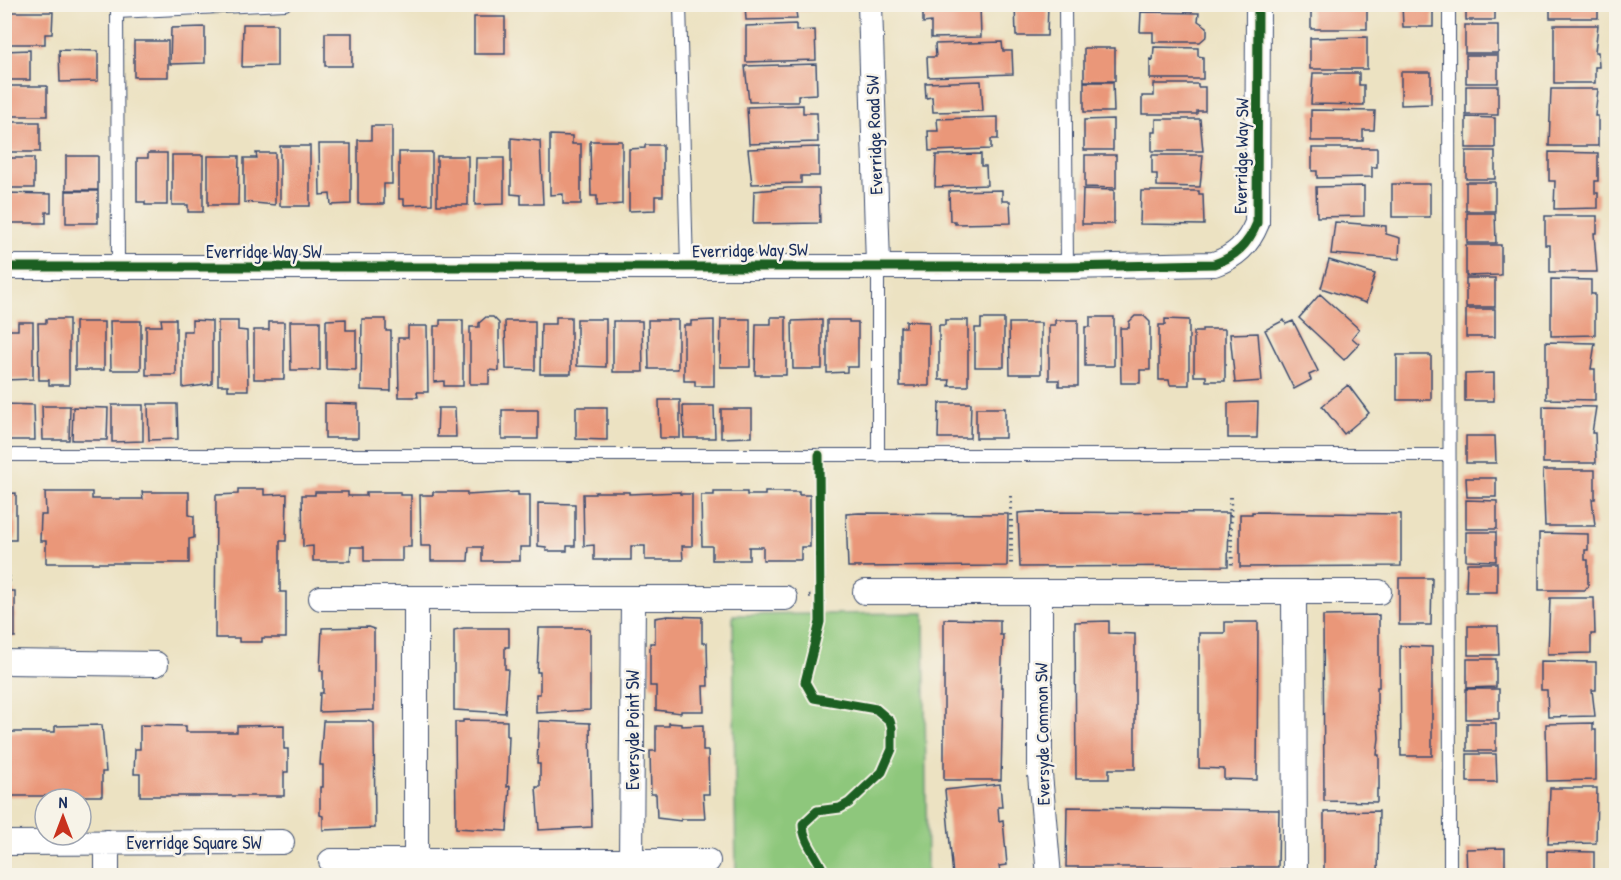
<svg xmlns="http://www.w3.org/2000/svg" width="1621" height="880" viewBox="0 0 1621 880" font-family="'Patrick Hand',sans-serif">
	<rect width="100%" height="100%" fill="#f7f3e8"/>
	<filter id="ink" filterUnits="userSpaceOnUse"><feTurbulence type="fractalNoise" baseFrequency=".0167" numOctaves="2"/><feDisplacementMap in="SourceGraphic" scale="12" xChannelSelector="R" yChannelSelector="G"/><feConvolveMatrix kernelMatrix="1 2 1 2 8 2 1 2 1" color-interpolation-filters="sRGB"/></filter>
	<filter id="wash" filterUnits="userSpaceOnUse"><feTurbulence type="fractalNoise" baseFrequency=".008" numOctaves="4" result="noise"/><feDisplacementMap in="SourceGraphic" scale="24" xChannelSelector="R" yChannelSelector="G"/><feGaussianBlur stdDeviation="1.35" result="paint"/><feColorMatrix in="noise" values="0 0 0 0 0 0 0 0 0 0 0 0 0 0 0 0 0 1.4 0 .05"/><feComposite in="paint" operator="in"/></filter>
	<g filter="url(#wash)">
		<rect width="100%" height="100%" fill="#ece2c2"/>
		<!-- green -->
		<path fill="#8ec77c" stroke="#547b6d" stroke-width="1.5" d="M924 613 927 875H736L733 615Z"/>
		<g id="blocks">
			<!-- building -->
			<path fill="#ea9779" d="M4 4H53V7H4Z
				M745 4H814V10L796 11 797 19 746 20Z
				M1015 4H1048L1047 36H1016Z
				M1083 4H1116V8H1083Z
				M1311 4H1367V29H1311Z
				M1402 4H1433V27H1403Z
				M1466 4H1495V20H1466Z
				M1550 4H1598V18H1550Z
				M980 6 981 37 931 38V22L923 23V7Z
				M4 12H53L52 34H45V44H4Z
				M1141 12 1199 13 1198 21 1207 27V36L1200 42H1153V32H1140Z
				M474 17H505V54H474Z
				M243 24H277V66L242 67Z
				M796 24V31L815 30 816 60 746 62V26Z
				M1465 25H1498V53H1465Z
				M1554 25H1598L1595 52H1598L1599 67H1595V83H1554Z
				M205 27V63L170 64 171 28Z
				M325 33H352V66H325Z
				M1367 37V69H1310V38Z
				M134 41H168V77H134Z
				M1002 42 1003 51H1012L1013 74 928 77 927 57H936L935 44Z
				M1154 47 1198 48V56L1203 57V79H1150V59L1153 60Z
				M1084 48H1115V81H1084Z
				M30 50V80H4V51Z
				M59 50 98 51V81L60 82Z
				M1466 55H1498V83H1466Z
				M816 64 817 94 798 95V102H749L745 66Z
				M1401 72H1431V104L1401 105Z
				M1313 73H1359V85H1364V105L1311 104Z
				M981 81 983 111 933 112 932 97 926 98 925 83Z
				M1084 82H1113L1114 112H1084Z
				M1154 84H1198V87H1205V111H1197V114H1142V96H1154Z
				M4 86H47V116H4Z
				M1466 86H1498V115H1466Z
				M1551 89H1598L1595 116H1598V146H1549Z
				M803 105V113H817L818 142 749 144 747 107Z
				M1311 110 1375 111 1374 130H1363V141H1311Z
				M998 117V139H991V149L929 151 928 131H938L937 119Z
				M1466 117 1495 118V148H1466Z
				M1113 119V150H1084V120Z
				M1156 119H1200L1203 151H1152V132H1156Z
				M4 122H40V152H4Z
				M371 126H392V184H384V204H358V140H371Z
				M550 135 572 136V144H581V204H563V194L550 195Z
				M511 138 540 141 543 204H521V195L511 194Z
				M590 141H622V204L597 206V196H591Z
				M319 144H351V204L331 205 330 194 320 195Z
				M645 145H663V196H655V210L629 211V149L645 148Z
				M280 146H310V206H280Z
				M819 147V176H801V183L752 184 748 149Z
				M1312 148H1377V167H1372V177L1317 178V171H1312Z
				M1466 151H1495V179H1466Z
				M399 152H432V204L404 205V199H399Z
				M1549 152 1598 153V181H1595V193H1598V208L1554 209 1555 181H1549Z
				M148 153H167V205H145V202H137V158H148Z
				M256 153H275V205L244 202V158H257Z
				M981 154V166H986L987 185 935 187 936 155Z
				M172 155H203V212H188V205H172Z
				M1085 155H1116V188L1085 187Z
				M1152 155H1203L1200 187 1157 186V174H1152Z
				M66 156H98V190H66Z
				M208 156H239L238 205H208Z
				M437 156H468V205H437Z
				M4 158H34V188H4Z
				M476 158H504V204L475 205Z
				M1466 182H1495V211H1466Z
				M1392 184H1430V217H1392Z
				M1364 186V216L1317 217 1316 187Z
				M788 188H819L820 223 753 224 754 191Z
				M1083 189 1114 190V224H1082Z
				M1002 190V201H1010L1011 223 955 224V221H950L949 191Z
				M66 191H98V223H66Z
				M1141 191H1199V194H1203L1204 225 1140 224Z
				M4 193 51 194V212H46V223H4Z
				M1467 213H1495L1496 243H1467Z
				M1545 216H1597V233H1594L1597 272H1550V245H1545Z
				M1335 222 1386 226V234L1400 238 1399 259 1331 254Z
				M1466 245H1501V275L1466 276Z
				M1329 260 1375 274 1366 303 1321 288Z
				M1466 278H1495V307H1466Z
				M1551 279 1591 280V294H1595V335L1551 336Z
				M1320 294 1359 329 1352 338 1359 344 1344 360 1299 318Z
				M1466 309H1495V337H1466Z
				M1135 316H1144L1150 322V370H1140V383H1121L1120 328H1129V322Z
				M486 317H493L499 323V371L489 370V384H470V327H479V323Z
				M556 317H571V374H540L541 324H556Z
				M771 317H786V375H755L756 324H771Z
				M1090 317H1114V366H1085V327H1090Z
				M46 319H69V385H49V380H39L38 323H46Z
				M161 319H176V375H146V326H162Z
				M346 319V330H356V370L326 369V320Z
				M362 319H386V331H391V391L361 390Z
				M577 319H606V367L577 366Z
				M721 319H750V367H720Z
				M981 319H1004V367H975V328H981Z
				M1165 319 1189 320V385H1170L1169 380H1159V325H1165Z
				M192 320 212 321V384L183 388V331H192Z
				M440 320H463V386H444V381L434 382V326H440Z
				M648 320H678V369H649Z
				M714 320V386H695V381H684V325H691V321Z
				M822 320V369H793L792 321Z
				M827 320H849V322H858V367H847V372L827 373Z
				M945 320H968V386H949L950 380H939V325H945Z
				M1055 320H1078V386H1059V380H1049V325H1055Z
				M1284 320 1286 324 1293 321 1318 371 1309 375 1311 380 1294 389 1265 330Z
				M110 321H141V370H111Z
				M218 321H238V330L247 331 248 390H228V385H218Z
				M290 321H320V370H291Z
				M505 321H535V370L506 369Z
				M613 321H642L643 372H613Z
				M906 321 929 322V386H900V327H906Z
				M18 322H33V379L4 380V330H18Z
				M75 322H104V370H75Z
				M269 322H284V379H254V330H269Z
				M1009 323H1041V374H1010Z
				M408 326H427L428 392H417L418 397H399L398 338H408Z
				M1202 329H1225V381H1206V376H1194V332H1202Z
				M1258 333 1262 381 1235 383 1230 334Z
				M1546 342 1595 343 1591 369H1595V400L1546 399Z
				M1397 355H1431V400H1397Z
				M1494 373V401H1465V374Z
				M1348 385 1369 413 1344 434 1322 406Z
				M659 400H680V438H660Z
				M1258 402 1257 438H1228V403Z
				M325 403 358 404V438H325Z
				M939 403H971L970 438H938Z
				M4 404 34 405 35 440H4Z
				M148 404H177L178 439 149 440Z
				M112 405H143V441L112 442Z
				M42 406H70L69 440H43Z
				M683 406H714L715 438H684Z
				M1543 406 1596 407 1592 433H1595L1596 463H1543Z
				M73 407 108 408 107 440H72Z
				M576 407H607V440L576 439Z
				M438 408H455L456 437H437Z
				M976 408H1005V438H976Z
				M721 409H752V437L721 438Z
				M502 410H538V439H502Z
				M1466 436H1495L1496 463H1466Z
				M1543 470H1595V499H1592L1595 526H1545Z
				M1466 478H1496V497H1467Z
				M238 489H264V495L287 494 286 541H280V592H286V638H262V642H239V638H215L216 495 238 494Z
				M45 492H92V499H143L142 492H189V515L194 516V538L189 539V563H46V541H40L41 515H46Z
				M315 492H348V496H366V492H400V495H411V547H402V561H364V547H351L350 561H313V546L303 547 302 495H315Z
				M433 492H467V495L518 492V495H530V547H520V561H482V547H469L468 561H431V546H421L420 495H433Z
				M595 492H629V494L680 492V494H692V546H682L683 560H645V546H631V560H594V545L584 546 583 494H595Z
				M714 492H747V495H765V492H799V495H810V547H801V560H763V547H749V560H712V546H702L701 495H714Z
				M16 493V540H9V591H15V637H4V494Z
				M1466 500 1497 501V529H1466Z
				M538 503 575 504V546H567V551H546V547L538 546Z
				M1031 512 1229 513 1228 566 1020 567 1018 513Z
				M1252 512 1401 514V566L1240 567V514H1252Z
				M859 513 1008 514 1007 566 848 567 846 514Z
				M1466 532H1496V561L1466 560Z
				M1539 533 1588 534V550H1585V560H1588V586L1585 590H1539Z
				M1467 563H1497V592H1466Z
				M1399 578H1432L1431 625H1399Z
				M1550 598H1594L1595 634H1591V653L1548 654Z
				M1379 615V687H1377V705L1379 738 1377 755H1379V789H1377V802L1324 801 1323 616Z
				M668 616 702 617V643H707L708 686H703L704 711H681V713L656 710V686H650V643H655V618Z
				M944 619 1000 620V635H1003L1001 687H1003L1001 780H944Z
				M1109 621V633L1135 634V769H1109V779H1076L1075 622Z
				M1225 622H1258L1257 780 1224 779V769L1199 768V633H1225Z
				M1468 626H1498L1499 655H1468Z
				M368 627 374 629V710L319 712 320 693H323V671H320L322 628Z
				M464 628H509V647H505V669H508L505 713 454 710V630Z
				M539 628H584L590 630V710L536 713V694H540V672H537Z
				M1400 646 1432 647V756H1401Z
				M1467 659H1496V687L1467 688Z
				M1541 661 1596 662V690H1592L1595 716 1548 717 1547 690H1541Z
				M1466 689H1499V719H1466Z
				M463 720 507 721V736H509L507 787 510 786 507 831 456 828 455 722H463Z
				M323 721H368L374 723 375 828 323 830V816L320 815V787H323V765H320Z
				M539 721 590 723 592 827 539 830 536 787H540V764H537Z
				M669 723 681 724V726L703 725V751H708L709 794H703L705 819H681V821L657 818 656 794H651L650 751H656V726H669Z
				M1467 723H1496V751H1467Z
				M1593 723V730H1596V780L1547 781 1546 724Z
				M102 725 106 772H102V796H4V732H55V726Z
				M140 725 186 726V732H237V726L284 725V749H288V772H284V796H140V774H134L135 749H140Z
				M1467 754H1496L1497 782H1467Z
				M1000 784 1002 807H998L999 821 1003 820 1007 865 999 866 1000 872H1008L1009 876H953L945 790Z
				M1550 788H1597L1596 843 1548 844Z
				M1067 807 1279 810 1278 867H1066Z
				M1379 811 1378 876H1324V812Z
				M1505 848V876H1467L1466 849Z
				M1547 851 1594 852V876H1547Z"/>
		</g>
	</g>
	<g filter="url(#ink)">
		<use href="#blocks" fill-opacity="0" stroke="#3a4a6d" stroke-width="1.5"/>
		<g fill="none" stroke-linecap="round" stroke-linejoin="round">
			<defs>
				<path id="lane" d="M117 4 118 268
					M680 4 687 267
					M1065 4 1067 267
					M1449 4 1450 876
					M117 12 285 4
					M878 265V456
					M4 455H1449"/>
				<path id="street" d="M870 4 878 265
					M4 267H1067L1214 264C1235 257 1248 245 1257 223L1258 4
					M865 592H1379
					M1040 592V774L1049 876
					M1294 592 1295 876
					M321 598H785
					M416 598V861
					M4 662 156 664
					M107 842V876
					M4 843 282 842
					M331 861H708
					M631 861 633 598"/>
			</defs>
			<!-- lane casing -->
			<use href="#lane" stroke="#3a4a6d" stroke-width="14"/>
			<!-- street casing -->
			<use href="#street" stroke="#3a4a6d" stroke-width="26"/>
			<!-- path -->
			<path stroke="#3a4a6d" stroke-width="4" stroke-dasharray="1.5 4.5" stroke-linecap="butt" d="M1011 496V567
				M1230 497 1232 568
				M809 596 820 594"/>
			<!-- lane -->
			<use href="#lane" stroke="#fff" stroke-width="12"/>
			<!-- street -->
			<use href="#street" stroke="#fff" stroke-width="24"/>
			<defs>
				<path id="cycleway" d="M4 267H1067L1214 264C1235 257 1248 245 1257 223L1258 4
					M819 455 820 622 805 682 814 698 876 709 890 721 892 728V749L882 772 849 803 840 808 817 811 803 824C803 844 820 858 825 876"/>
			</defs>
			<!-- cycleway casing -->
			<use href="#cycleway" stroke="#f7f3e8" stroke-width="13"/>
			<!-- cycleway -->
			<use href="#cycleway" stroke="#1b5e20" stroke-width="9"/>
		</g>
	</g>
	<g text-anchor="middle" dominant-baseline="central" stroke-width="5" stroke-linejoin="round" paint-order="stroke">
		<!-- street labels -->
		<g font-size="18" fill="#1b2f5e" stroke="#f7f3e8">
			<text transform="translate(874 135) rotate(-92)">Everridge Road SW</text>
			<text transform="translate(1241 156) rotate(-89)">Everridge Way SW</text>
			<text transform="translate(750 250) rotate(-1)">Everridge Way SW</text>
			<text x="264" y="251">Everridge Way SW</text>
			<text transform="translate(632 730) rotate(-90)">Eversyde Point SW</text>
			<text transform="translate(1042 734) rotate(-91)">Eversyde Common SW</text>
			<text x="194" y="842">Everridge Square SW</text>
		</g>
	</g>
	<!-- margin -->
	<rect width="1621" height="880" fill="none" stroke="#f7f3e8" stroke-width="24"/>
	<!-- north arrow -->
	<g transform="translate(63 817)"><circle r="28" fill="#f7f3e8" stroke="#9fa5b1" stroke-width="1.5"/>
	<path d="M0-4.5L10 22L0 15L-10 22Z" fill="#c8321e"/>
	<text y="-9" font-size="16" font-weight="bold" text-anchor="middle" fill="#1b2f5e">N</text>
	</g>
</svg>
